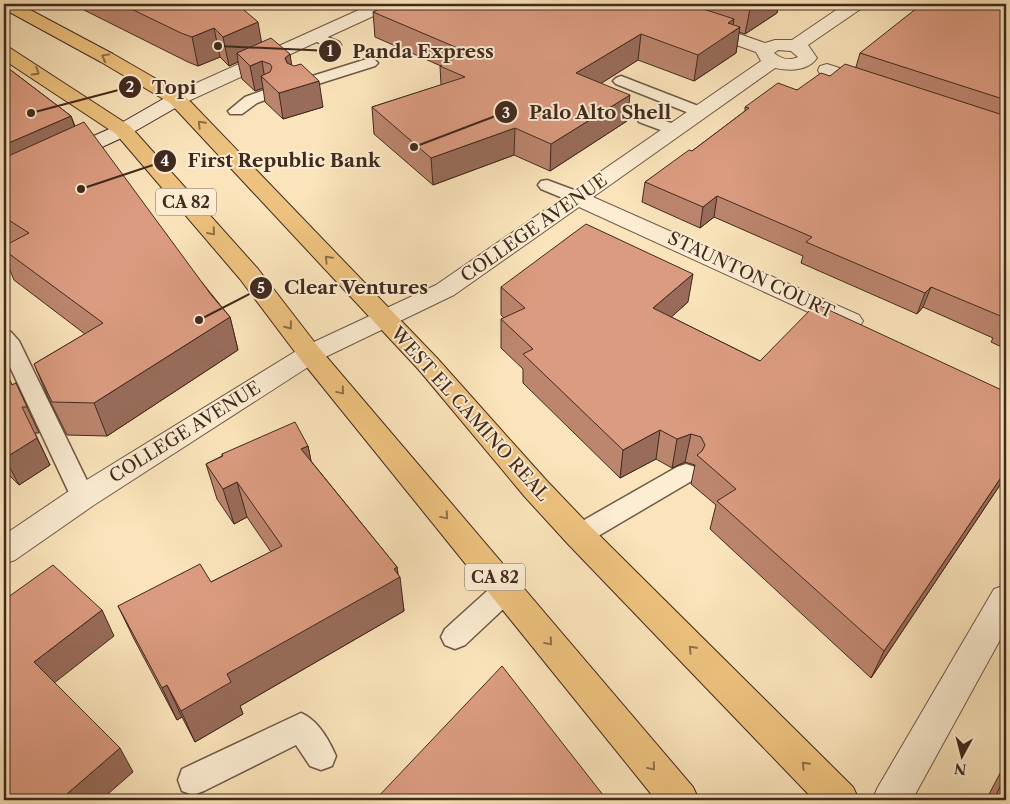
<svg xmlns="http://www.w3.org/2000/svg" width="1010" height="804" viewBox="0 0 1010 804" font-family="'Libre Caslon Text',serif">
	<rect width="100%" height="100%" fill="#fbe4bb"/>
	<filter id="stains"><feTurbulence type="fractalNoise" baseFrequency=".004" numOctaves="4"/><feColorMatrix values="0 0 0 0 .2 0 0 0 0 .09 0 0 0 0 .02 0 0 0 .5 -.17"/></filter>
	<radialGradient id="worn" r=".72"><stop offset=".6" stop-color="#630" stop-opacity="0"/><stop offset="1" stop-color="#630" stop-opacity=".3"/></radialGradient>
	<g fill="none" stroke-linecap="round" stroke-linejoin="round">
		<defs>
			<path id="lane" d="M316 32 339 42 341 45 339 48H329L311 39 309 36 311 33Z
				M370 58 375 60 378 63 375 66 299 90 293 88 291 85 293 82Z
				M621 76 706 109 708 112 706 115H694L616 84 613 81 616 78Z
				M267 89 273 91 275 94 273 97 257 103 242 114H230L228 111 245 97Z
				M645 114 680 126 682 130 680 134 674 135 639 122 637 119 639 116Z
				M547 180 582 193 585 197 582 201 576 202 570 201 541 189 538 185 541 181Z
				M4 330 11 332 19 341 95 497 92 504 83 506 74 504 71 497 4 354Z
				M686 464 695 467 698 473 695 479 588 542 579 545 570 542 566 535 570 528 677 467Z
				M506 579 515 582 519 590 515 598 465 645 455 649 445 645 441 637 445 629 497 582Z
				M301 713C318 720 329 740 336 756L332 766 321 770 310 766 296 745 204 791 193 795 182 791 178 780 182 769Z"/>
			<path id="street" d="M372 4H393L391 8 184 103 177 105 170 103 167 99 170 95Z
				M630 4H654L765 43 775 40H792L845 4H864L862 8 808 45 817 58C808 71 790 71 775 68L593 197 859 315 863 321 859 327 850 329 841 327 579 207 454 295 319 360 94 505 15 560 4 564V535L72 489 301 348 436 285 761 61 756 52 632 8ZM778 50 791 51 798 57C790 61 781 59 774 53Z
				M827 64 877 80 880 84 877 88 870 90 820 74 818 70 820 66Z
				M1006 585V629L912 800H872L878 787 994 589Z"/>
			<path id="secondary" d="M177 93 184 95 187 99 184 103 130 134 12 189 4 190V176L116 126 170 95Z"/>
			<path id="primary" d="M4 4H19L113 54 184 95 437 358 547 481 590 526 853 787 859 800H814L568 544 525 497 419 370 170 103 101 62 4 9Z
				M4 47 10 48 130 126 258 269 319 348 693 787 699 800H656L301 360 240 279 116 134 4 60Z"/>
		</defs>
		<!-- lane casing -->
		<use href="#lane" stroke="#705845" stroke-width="3"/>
		<!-- street casing -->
		<use href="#street" stroke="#705845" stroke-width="2"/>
		<!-- secondary casing -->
		<use href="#secondary" stroke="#41291e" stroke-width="2"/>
		<!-- primary casing -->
		<use href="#primary" stroke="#41291e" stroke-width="2"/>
		<!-- lane -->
		<use href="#lane" fill="#fcedd3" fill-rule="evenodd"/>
		<!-- street -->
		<use href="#street" fill="#fcedd3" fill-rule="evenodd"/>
		<!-- secondary -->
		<use href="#secondary" fill="#fcedd3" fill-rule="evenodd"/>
		<!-- primary -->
		<use href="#primary" fill="#eec27e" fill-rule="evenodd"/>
	</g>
	<!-- wall -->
	<path fill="#bc856e" stroke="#41291e" d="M72 4H237L261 42 290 54 291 65 323 107 283 119 265 102 263 88 255 91 242 79 238 62 229 66 220 57 198 66 188 62Z
		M391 4H784L778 7 777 13 745 34 739 32 736 53 694 81 638 60 601 83 627 121 550 171 514 155 433 185 374 134 372 107 441 85 440 66H441L375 37 373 12Z
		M1006 4V349L991 342 993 338 923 307 917 314 801 263 803 256 714 217 700 228 642 202 645 182 692 151 745 111V107L797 90 830 76 856 67 860 53Z
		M4 65 71 116 75 126 230 317 238 350 107 436 67 435 48 397 34 364 85 334 14 280 4 256V246L9 243 4 240Z
		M501 287 688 302 671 317 760 361 1006 476 871 678 710 529 716 505 691 484 695 465 685 462 672 468 656 459 620 478 523 383V369L501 348V319L504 318 501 315Z
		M4 368 12 385 16 383 39 433H35L50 465 19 485 4 470Z
		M308 446 311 461 397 567 404 611 240 706 243 714 195 742 182 717 177 720 134 639 118 606 211 582 271 552 247 517 234 524 217 499 206 464 222 456V454Z
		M1006 762V800H986Z"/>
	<!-- shaded-wall -->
	<path fill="#996c5a" stroke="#41291e" d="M758 4H784L778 7 777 13 745 34 750 9Z
		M734 19 732 33 740 27 736 53 694 81 698 55 728 23Z
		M258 22 263 51 237 53 238 62 229 66 223 37Z
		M214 28 220 57 198 66 192 37Z
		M641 34 638 60 575 100 576 73Z
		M290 54 294 80 285 58Z
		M262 61 265 80 261 76 263 88 255 91 250 66Z
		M319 81 323 107 283 119 279 93Z
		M630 95 627 121 550 171 551 144Z
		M71 116 79 140 4 172V145Z
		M515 128 514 155 433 185 431 158Z
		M717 196 714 217 700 228 703 207Z
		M693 274 688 302 649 337 653 308Z
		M931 287 923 307 917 314 925 293Z
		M230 317 238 350 107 436 94 403Z
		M660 430 656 459 620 478 623 450Z
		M691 434 685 462 672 468 677 439Z
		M37 438 50 465 19 485 5 458Z
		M308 446 315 481 301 449Z
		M1006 470V476L871 678 884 651Z
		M237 482 247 517 234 524 223 489Z
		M397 567 398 578 400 577 404 611 240 706 243 714 195 742 181 711 227 674Z
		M102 610 114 636 49 687 34 662Z
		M167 685 182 717 177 720 162 688Z
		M120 748 133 772 101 800H60Z"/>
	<!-- building -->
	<path fill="#db9b80" stroke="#41291e" d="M121 4H237L258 22 223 37 214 28 192 37 181 33Z
		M391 4H688L734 19 728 23 740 27 698 55 641 34 576 73 630 95 551 144 515 128 431 158 372 107 465 77 440 66 467 52 373 12Z
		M734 4H758L750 9Z
		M922 4H1006V100L860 53Z
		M271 38 290 54 285 58 287 63 294 66 301 64 319 81 279 93 261 76 270 72 272 67 270 64 262 61 250 66 237 53Z
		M845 64 1006 116V324L1000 321 1003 317 931 287 925 293 806 242 812 237 717 196 703 207 645 182 689 150 692 151 749 108 745 107 778 83 797 90 821 73 830 76Z
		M4 65 71 116 4 145Z
		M84 122 212 296 230 317 94 403 52 402 34 364 103 323 4 250V246L29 233 4 217V158Z
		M586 224 693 274 653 308 760 361 816 304 1006 392V470L884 651 717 501 736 489 697 455 702 451 705 445 701 437 691 434 677 439 660 430 623 450 523 354 533 349 501 319 525 308 501 287Z
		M4 368 12 385 16 383 27 407H22L37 438 5 458 4 457Z
		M295 422 308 446 301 449 397 567 394 569 400 577 227 674 231 682 181 711 167 685 162 688 118 606 200 564 211 582 282 546 237 482 223 489 206 464 223 456 222 454Z
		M53 565 102 610 34 662 120 748 60 800H4V600Z
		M502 666 607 800H375Z
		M1006 774V800H1000L997 793Z"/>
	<!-- one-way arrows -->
	<defs><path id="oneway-chevron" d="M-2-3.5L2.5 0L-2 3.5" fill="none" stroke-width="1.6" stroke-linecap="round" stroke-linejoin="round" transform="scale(1.25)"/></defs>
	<g stroke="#8f6e49">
		<use href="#oneway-chevron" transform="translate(105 57) rotate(-151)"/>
		<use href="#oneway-chevron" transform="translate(36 72) rotate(32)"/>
		<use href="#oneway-chevron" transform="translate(201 124) rotate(-134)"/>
		<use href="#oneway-chevron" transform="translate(212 232) rotate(49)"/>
		<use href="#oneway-chevron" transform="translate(328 259) rotate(-134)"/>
		<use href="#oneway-chevron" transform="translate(289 326) rotate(52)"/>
		<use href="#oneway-chevron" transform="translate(341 391) rotate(50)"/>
		<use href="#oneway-chevron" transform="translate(445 516) rotate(50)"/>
		<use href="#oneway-chevron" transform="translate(549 642) rotate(50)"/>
		<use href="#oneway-chevron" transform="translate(692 649) rotate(-134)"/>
		<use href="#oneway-chevron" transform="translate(805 765) rotate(-134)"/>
		<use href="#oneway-chevron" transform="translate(652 767) rotate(50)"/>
	</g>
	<g text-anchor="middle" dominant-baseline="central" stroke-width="4" stroke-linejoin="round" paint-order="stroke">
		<!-- shield labels -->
		<g fill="#fcedd3" stroke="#796454" stroke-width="1">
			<rect x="156" y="188.5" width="60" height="27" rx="4"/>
			<rect x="465" y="563.5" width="60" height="27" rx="4"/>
		</g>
		<g font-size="16" font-weight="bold" fill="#41291e">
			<text x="186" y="202">CA 82</text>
			<text x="495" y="577">CA 82</text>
		</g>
		<!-- street labels -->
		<g font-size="18" fill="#41291e" stroke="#fcedd3">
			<text transform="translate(534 228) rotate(-35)">COLLEGE AVENUE</text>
			<text transform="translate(751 275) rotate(25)">STAUNTON COURT</text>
			<text transform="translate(470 414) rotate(48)">WEST EL CAMINO REAL</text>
			<text transform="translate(185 432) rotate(-32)">COLLEGE AVENUE</text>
		</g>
	</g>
	<!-- callouts -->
	<path fill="none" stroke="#41291e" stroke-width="2" d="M218 46L330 51M31 113L130 87M414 147L506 112M81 189L165 161M199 320L261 288"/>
	<g fill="#41291e" stroke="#fcedd3" stroke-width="2">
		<circle cx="218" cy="46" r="5"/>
		<circle cx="31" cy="113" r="5"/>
		<circle cx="414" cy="147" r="5"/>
		<circle cx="81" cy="189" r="5"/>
		<circle cx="199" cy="320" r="5"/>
		<circle cx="330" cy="51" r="12"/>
		<circle cx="130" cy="87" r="12"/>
		<circle cx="506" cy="112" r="12"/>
		<circle cx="165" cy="161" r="12"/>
		<circle cx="261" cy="288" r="12"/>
	</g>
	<g font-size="15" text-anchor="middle" font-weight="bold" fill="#fff">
		<text x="330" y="56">1</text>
		<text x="130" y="92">2</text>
		<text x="506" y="118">3</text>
		<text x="165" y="166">4</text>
		<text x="261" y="293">5</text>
	</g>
	<g font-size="19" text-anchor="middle" font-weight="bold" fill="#41291e" stroke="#fcedd3" stroke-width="4" stroke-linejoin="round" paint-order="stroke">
		<text x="423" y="58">Panda Express</text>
		<text x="174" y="94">Topi</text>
		<text x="600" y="119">Palo Alto Shell</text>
		<text x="284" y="167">First Republic Bank</text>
		<text x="356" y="294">Clear Ventures</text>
	</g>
	<!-- margin -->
	<rect width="1010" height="804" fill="none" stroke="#fbe4bb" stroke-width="20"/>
	<rect x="5" y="5" width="1000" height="794" fill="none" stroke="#41291e" stroke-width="2.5"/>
	<rect x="10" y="10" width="990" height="784" fill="none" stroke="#41291e"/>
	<!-- north arrow -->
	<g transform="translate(962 756) rotate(187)" stroke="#fcedd3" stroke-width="4" paint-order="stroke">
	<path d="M0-4L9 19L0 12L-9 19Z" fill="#41291e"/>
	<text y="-8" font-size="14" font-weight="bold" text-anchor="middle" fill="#41291e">N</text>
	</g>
	<rect width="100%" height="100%" filter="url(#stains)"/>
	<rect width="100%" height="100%" fill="url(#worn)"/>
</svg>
